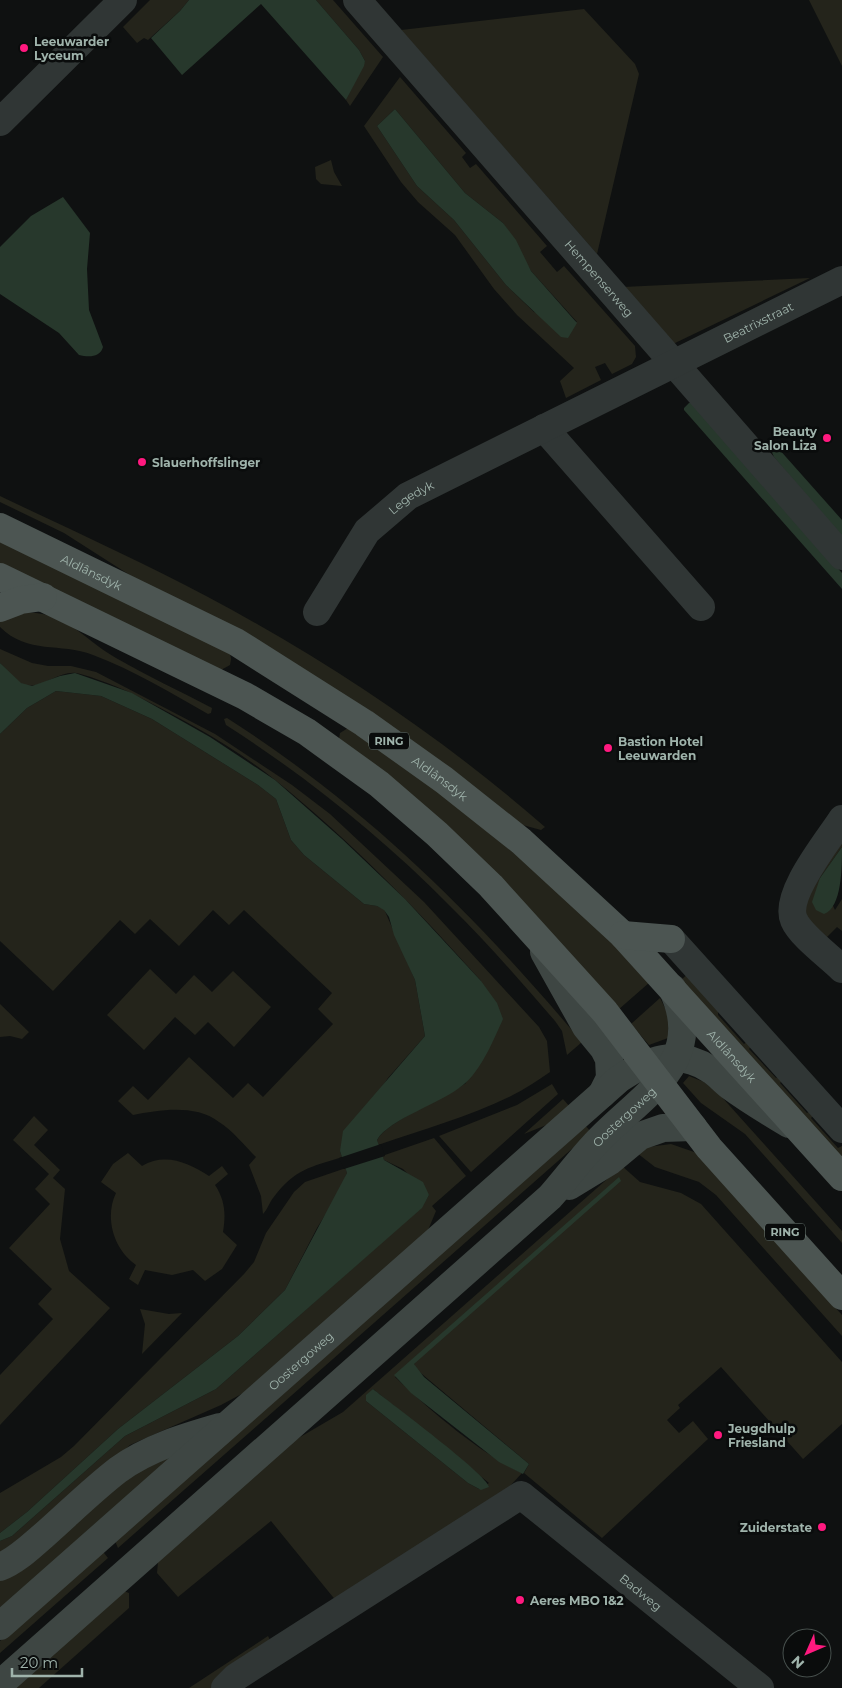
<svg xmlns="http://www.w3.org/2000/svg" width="842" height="1688" viewBox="0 0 842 1688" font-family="Montserrat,sans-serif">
	<rect width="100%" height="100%" fill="#0f1111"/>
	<!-- green -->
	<path fill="#24241b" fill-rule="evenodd" d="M150 0H189L180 11 148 40 144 38 137 43 123 27Z
		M316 0H333L383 57 350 106 346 100 365 61 359 50Z
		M809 0H842V66Z
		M584 9 635 64 639 74 597 254 401 30Z
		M400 77 466 153 462 157 470 168 476 164 547 246 540 252 557 272 564 266 635 346 636 357 632 364 612 374 605 363 595 367 601 380 566 398 560 381 574 368 517 315 494 289 455 235 418 202 401 182 364 126ZM395 109 465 193 503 223 531 271 577 322 534 312 506 285 454 220 417 186 377 126Z
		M331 160 334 172 342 186 321 184 316 179 315 167Z
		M810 278 673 344 623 287Z
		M0 496C69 529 140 561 208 597 328 661 442 737 545 827L541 830 519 824 64 533 0 502Z
		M0 540 230 653 231 659 230 665 221 670 0 564Z
		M19 612C70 612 78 636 116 658 147 676 180 691 212 708L211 713 208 714C171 693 133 670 93 655 60 642 28 655 0 627V620Z
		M0 649 32 663 48 666H71L96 672 215 734 292 785 330 814 424 902 539 1027 547 1041 550 1072C538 1080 525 1089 511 1096 469 1117 423 1129 378 1145L377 1140C388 1120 444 1099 466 1083L481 981C418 910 350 840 275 780 233 746 181 718 133 694 121 688 88 675 76 673 57 671 39 692 22 684 14 680 6 669 0 663Z
		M56 691 101 696 152 719 258 785 276 799 291 840 304 855 364 904 377 906 384 909 415 980 425 1036 388 1078 340 1151 342 1157C309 1168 296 1168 273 1198 269 1203 268 1209 263 1214L261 1196 249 1165 256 1157C244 1145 233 1131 219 1122 195 1104 160 1110 133 1115L118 1101 133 1086 148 1100 189 1057 233 1098 248 1083 263 1097 333 1024 318 1009 332 993 244 910 229 925 213 910 179 946 150 919 135 934 120 920 53 991 0 941V734L27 708Z
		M227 718C369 809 474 914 582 1042L567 1055 562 1031 555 1021C521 982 487 942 450 906 382 837 307 777 226 725L224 719Z
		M348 728 443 794 561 892 624 953 650 982 618 1010 339 739 340 733Z
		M842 831V847L820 878 835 910 842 899V931L837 927 824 940 798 906Z
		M150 969 176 994 194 975 212 992 233 971 271 1007 234 1047 208 1022 195 1035 175 1017 144 1050 107 1015Z
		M690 972 718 1002V1015L744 1044 750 1039 754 1043 749 1049 776 1078 782 1074 785 1078 780 1083 807 1113 813 1109 817 1112 811 1118 838 1148 842 1146V1160L681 980Z
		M660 998 669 1016 668 1038 649 1045 631 1024Z
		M0 1004 29 1032 22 1039 10 1036 0 1037Z
		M689 1076 704 1082 720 1095 842 1231V1243L745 1134 701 1103 683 1083Z
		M552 1084 558 1094 471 1172 439 1136 517 1105Z
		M563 1099 570 1107 549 1124 524 1134Z
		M34 1116 48 1130 34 1145 60 1170 53 1178 65 1189 60 1239 69 1271 110 1308 0 1425V1375L53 1319 38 1304 52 1289 9 1248 50 1204 35 1189 49 1174 13 1140Z
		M585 1125 591 1132 118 1548 115 1541Z
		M434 1138 466 1176 432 1206 436 1211 426 1235 249 1390 221 1405 130 1445 21 1542 0 1553V1541L12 1536 125 1436 216 1389 421 1208 429 1195 403 1169 384 1160 382 1156Z
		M671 1144 697 1153 842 1315V1336L716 1195 699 1182 655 1167 637 1153 648 1147Z
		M128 1153 142 1166C165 1152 189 1163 209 1176L222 1166 228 1174 215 1185C225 1200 226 1214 223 1232L237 1245 222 1269 205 1281 193 1270 172 1275 145 1270 138 1285 129 1279 136 1265C114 1250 104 1218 116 1193L101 1182 113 1164Z
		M622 1166 640 1182 681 1193 701 1204 842 1362V1424L803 1459 721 1367 678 1405 680 1408 667 1420 679 1433 693 1421 708 1439 602 1538 524 1473 529 1464 416 1369 414 1364 416 1361 621 1179 395 1377C432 1412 477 1451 522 1473L501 1496 337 1602 271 1521 178 1597 157 1573 158 1562 290 1443 343 1412ZM373 1389 489 1483 479 1489 468 1483 366 1401Z
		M346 1168 347 1173 340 1191 317 1228 285 1290 238 1336 118 1429 27 1512 0 1533V1493L61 1457 74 1446 244 1274 254 1262 266 1233 294 1192 305 1182Z
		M140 1309 169 1314 182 1313 142 1354 145 1324Z
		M169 1456 172 1458 0 1609V1581L16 1573 134 1470Z
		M100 1552 104 1553 108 1558 0 1653V1641Z
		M124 1591 129 1593V1608L39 1688H12Z
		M268 1636 270 1640 213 1688H189Z"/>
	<!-- water -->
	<path fill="#27382c" d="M189 0H316L359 50 365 61 364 66 346 100 261 4 182 75 151 38 180 11Z
		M395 109 465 193 503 223 516 240 531 271 577 323 568 338 561 337 506 285 454 220 417 186 377 126Z
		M63 197 90 233 87 269 89 310 103 347C100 358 88 357 79 355L59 333 0 294V247L31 216Z
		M689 403H692L842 573V589L684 410V408Z
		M770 439 842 520V538L774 457 767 441Z
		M0 663 21 683 32 686 60 676 75 673 132 693 210 737 275 780 342 839 405 899 481 981 497 1003 503 1019C494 1039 481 1071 463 1085 442 1103 389 1119 377 1140L384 1160 423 1182 429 1195 422 1208 216 1389 125 1436 12 1536 0 1541V1533L27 1512 118 1429 238 1336 285 1290 347 1173 340 1151 343 1131 425 1036 415 980 394 935 389 917 384 910 377 906 364 904 304 855 291 840 276 799 258 785 152 719 101 696 56 691 27 708 0 734Z
		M842 847C842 867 842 908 824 914L816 910 812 902 820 878Z
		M619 1177 621 1181 414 1364 424 1377 529 1464 523 1474 499 1462 480 1447 411 1393 394 1375Z
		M373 1389C389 1402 488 1475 489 1487L481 1490 468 1483 366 1401V1395Z"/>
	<!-- pier -->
	<path fill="#0f1111" d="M381 1144 385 1156 344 1169 339 1158Z"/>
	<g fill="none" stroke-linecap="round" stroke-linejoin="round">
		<!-- minor -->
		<g stroke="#303635" stroke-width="28">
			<path id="s1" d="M357 0 842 556"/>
			<path d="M0 122 123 0"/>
			<path d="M544 428 701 607"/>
			<path id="s2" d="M317 612 367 531 408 496 842 280"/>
			<path d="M842 819C828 841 783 895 794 920 801 936 829 956 842 969"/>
			<path d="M671 939 842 1129"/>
			<path id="s3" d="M225 1688 236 1677 521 1495 760 1688"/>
		</g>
		<!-- secondary -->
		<g stroke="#3e4643" stroke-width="28">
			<path d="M544 952 586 1027 604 1049 609 1059 610 1078 602 1094"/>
			<path d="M569 1186 610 1161 640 1136 663 1128 693 1127"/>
			<path d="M0 1567C16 1561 30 1547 43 1536 68 1514 92 1490 118 1470 148 1448 185 1437 220 1427"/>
			<path id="s4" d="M0 1626 619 1079C647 1060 678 1048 709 1069 717 1073 723 1081 730 1086 749 1100 769 1112 789 1124"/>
			<path id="s5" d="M0 1684 550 1197C565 1180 579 1161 595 1144 639 1096 709 1064 672 988"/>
		</g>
		<!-- primary -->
		<g stroke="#4c5552" stroke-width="28">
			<path id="s6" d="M0 527 236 642 364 723 444 780 521 841 623 935 842 1177"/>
			<path d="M0 577 245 696 307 732 379 784 437 834 491 886 605 1012 709 1148 842 1296"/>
			<path d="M0 608 21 600 43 597"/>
			<path d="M623 935 671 939"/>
		</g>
	</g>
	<!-- markers -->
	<g fill="#ff197f" stroke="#0a0c0c" stroke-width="2">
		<circle cx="24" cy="48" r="5"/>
		<circle cx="827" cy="438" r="5"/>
		<circle cx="142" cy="462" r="5"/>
		<circle cx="608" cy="748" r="5"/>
		<circle cx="718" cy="1435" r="5"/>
		<circle cx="822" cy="1527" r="5"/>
		<circle cx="520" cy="1600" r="5"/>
	</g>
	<g text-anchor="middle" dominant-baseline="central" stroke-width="5" stroke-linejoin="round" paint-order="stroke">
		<!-- shield labels -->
		<g fill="#0a0c0c" stroke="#72817b" stroke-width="1">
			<rect x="369" y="732.5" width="40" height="17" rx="4"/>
			<rect x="765" y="1223.5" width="40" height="17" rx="4"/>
		</g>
		<g font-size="11" font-weight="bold" fill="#9fb3ab">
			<text x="389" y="741">RING</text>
			<text x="785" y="1232">RING</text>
		</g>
		<!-- poi labels -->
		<g font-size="12" font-weight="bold" fill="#9fb3ab" stroke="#0a0c0c" text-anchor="start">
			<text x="34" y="41">Leeuwarder<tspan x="34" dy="14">Lyceum</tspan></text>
			<text x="817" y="431" text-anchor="end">Beauty<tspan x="817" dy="14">Salon Liza</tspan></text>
			<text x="152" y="462">Slauerhoffslinger</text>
			<text x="618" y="741">Bastion Hotel<tspan x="618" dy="14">Leeuwarden</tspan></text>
			<text x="728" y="1428">Jeugdhulp<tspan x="728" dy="14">Friesland</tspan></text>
			<text x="812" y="1527" text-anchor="end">Zuiderstate</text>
			<text x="530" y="1600">Aeres MBO 1&amp;2</text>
		</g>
		<!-- street labels -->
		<g font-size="12" fill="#9fb3ab" stroke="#0a0c0c">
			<text stroke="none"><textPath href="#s1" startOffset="369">Hempenserweg</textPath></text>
			<text stroke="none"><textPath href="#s2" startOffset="540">Beatrixstraat</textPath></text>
			<text stroke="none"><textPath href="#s2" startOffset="151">Legedyk</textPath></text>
			<text stroke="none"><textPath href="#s6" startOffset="102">Aldlânsdyk</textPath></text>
			<text stroke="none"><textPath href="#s6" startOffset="508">Aldlânsdyk</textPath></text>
			<text stroke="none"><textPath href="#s6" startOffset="912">Aldlânsdyk</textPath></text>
			<text stroke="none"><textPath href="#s5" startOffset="844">Oostergoweg</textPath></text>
			<text stroke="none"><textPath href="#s4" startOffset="401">Oostergoweg</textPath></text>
			<text stroke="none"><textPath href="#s3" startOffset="508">Badweg</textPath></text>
		</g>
	</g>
	<!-- north arrow -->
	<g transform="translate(807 1653) rotate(225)"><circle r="24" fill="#0a0c0c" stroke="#464f4c"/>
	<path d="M0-4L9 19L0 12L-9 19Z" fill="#ff197f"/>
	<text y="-8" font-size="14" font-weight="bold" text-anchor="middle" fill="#9fb3ab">N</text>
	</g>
	<!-- scale -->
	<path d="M12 1668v8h70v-8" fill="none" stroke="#9fb3ab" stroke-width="2.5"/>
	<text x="20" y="1668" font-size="15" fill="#9fb3ab" stroke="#0a0c0c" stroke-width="4" paint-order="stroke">20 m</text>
</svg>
